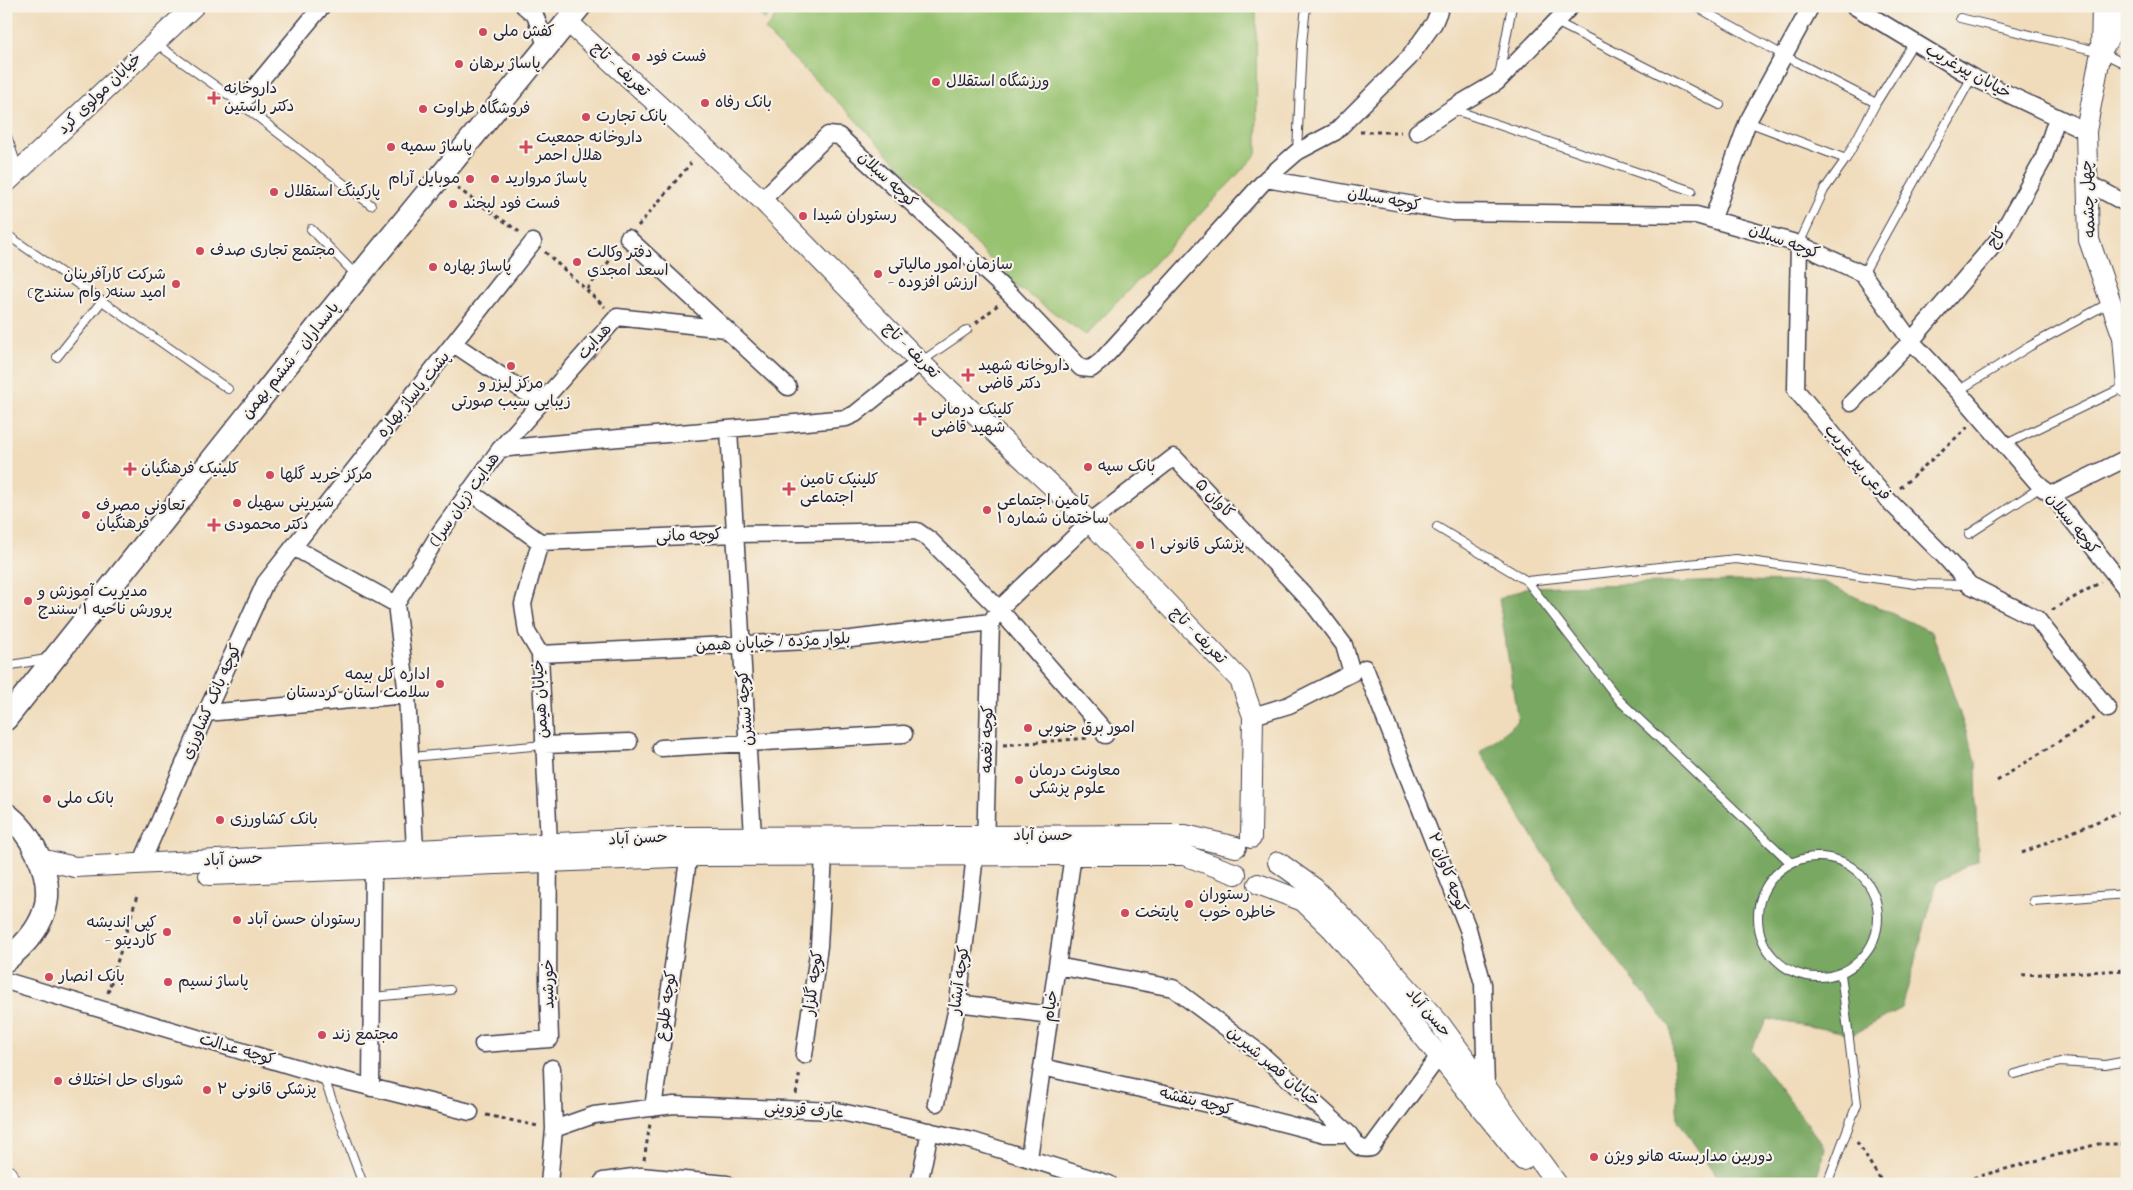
<svg xmlns="http://www.w3.org/2000/svg" width="2133" height="1190" viewBox="0 0 2133 1190" font-family="'Indie Flower','Playpen Sans Arabic',sans-serif">
	<rect width="100%" height="100%" fill="#f7f3e8"/>
	<filter id="ink" filterUnits="userSpaceOnUse"><feTurbulence type="fractalNoise" baseFrequency=".02" numOctaves="2"/><feDisplacementMap in="SourceGraphic" scale="10" xChannelSelector="R" yChannelSelector="G"/><feConvolveMatrix kernelMatrix="1 2 1 2 8 2 1 2 1" color-interpolation-filters="sRGB"/></filter>
	<filter id="wash" filterUnits="userSpaceOnUse"><feTurbulence type="fractalNoise" baseFrequency=".0096" numOctaves="4" result="noise"/><feDisplacementMap in="SourceGraphic" scale="20" xChannelSelector="R" yChannelSelector="G"/><feGaussianBlur stdDeviation="1.12" result="paint"/><feColorMatrix in="noise" values="0 0 0 0 0 0 0 0 0 0 0 0 0 0 0 0 0 1.4 0 .05"/><feComposite in="paint" operator="in"/></filter>
	<g filter="url(#wash)">
		<rect width="100%" height="100%" fill="#f0dcbb"/>
		<!-- green -->
		<path fill="#97c26f" stroke="#5c7255" d="M748 6H774L765 19Z
			M783 6H1256L1257 154 1086 335 1016 286 846 110 765 31Z"/>
		<!-- forest -->
		<path fill="#79a862" stroke="#4e654e" d="M1733 581 1823 582 1932 632 1976 761 1978 860 1937 882 1902 1008 1854 1034 1767 1019 1751 1050 1825 1148 1815 1184H1721L1678 1120 1671 1028 1581 913 1480 752 1518 721 1499 599 1528 587Z"/>
	</g>
	<g filter="url(#ink)">
		<g fill="none" stroke-linecap="round" stroke-linejoin="round">
			<defs>
				<path id="service" d="M1695 6 1783 55 1876 103
					M1960 18 2101 52 2127 65
					M1556 22 1720 105
					M157 42 165 50 241 104 371 205
					M1499 76 1512 6
					M1452 109 1692 191
					M1748 122 1846 159
					M6 133 18 169
					M1297 152 1302 44 1306 6
					M311 229 357 276
					M6 234 228 389
					M1799 244 1824 190 1846 159 1876 103 1914 42
					M1863 274 1972 77
					M57 357 102 301
					M922 361 967 330
					M1958 391 2030 346 2109 303
					M2004 445 2126 386
					M1437 527 1527 581 1620 701 1791 863
					M1969 534 2041 487
					M1527 581 1736 559 1916 584 1968 585
					M6 666 46 659
					M411 757 544 745
					M1758 917a60 60 0 1 1 120 0a60 60 0 1 1-120 0Z
					M2033 901 2127 894
					M372 997 450 990
					M2015 1074 2060 1062 2105 1065 2127 1061
					M323 1076 363 1184
					M1827 1184 1857 1104 1841 974"/>
				<path id="minor" d="M524 6 535 15 547 48
					M1854 6 1972 77 2086 131
					M241 104 322 6
					M1417 132 1451 109 1497 82 1571 6
					M1266 179 1297 152 1335 132 1409 58 1434 23 1441 6
					M2086 182 2127 204
					M762 200 828 135 839 136 1011 295 1081 368 1091 369 1101 361 1266 179 1453 212 1696 215 1799 244 1863 274 1911 341 1958 391 2041 487 2052 495 2127 590
					M1713 218 1748 121 1811 6
					M628 238 788 387
					M1799 244 1796 390 1887 499 1943 555 1970 585 2037 619 2108 709
					M454 344 540 402
					M1851 403 1911 341 1998 240 2043 160 2057 118
					M729 430 753 836
					M500 449 617 317 726 329
					M469 491 540 542 735 534 917 531 930 540 999 609 1105 731V735
					M2052 495 2127 458
					M293 547 396 604
					M540 654 851 639 991 622 999 609 1090 522 1174 457 1313 604 1344 645 1352 673 1289 705 1253 716
					M1365 668 1468 929 1483 984 1486 1088
					M206 713 407 695
					M544 745 629 742
					M661 748 904 734
					M985 848 991 622
					M418 862 415 850 407 695 396 604 441 531 500 449C615 437 731 430 846 418L855 414 920 362
					M141 864 206 713 265 583 533 242
					M1057 966 1173 988 1260 1053 1349 1134C1356 1143 1358 1151 1371 1148L1439 1056
					M6 981 322 1075 470 1112
					M958 1003 1050 1015
					M483 1044 550 1039 548 980 549 844 540 654 527 632 523 604 540 542
					M804 1055 819 946 824 856
					M1042 1067 1213 1105 1325 1134H1349
					M371 1088 373 868
					M936 1103 958 1003 975 855
					M653 1108 690 846
					M554 1129 594 1115 674 1105 837 1111 973 1141 1109 1184
					M1029 1158 1073 855
					M603 1181 641 1176 727 1184
					M549 1184 554 1129 552 1068
					M919 1184 930 1131"/>
				<path id="tertiary" d="M2102 6 2101 52 2086 131 2089 240 2123 337 2127 388
					M568 22 762 200 920 362 1090 522 1240 680 1253 716 1251 838
					M2103 48 2126 6
					M6 183 194 6
					M40 859 75 867 678 837 1185 835 1236 847
					M1278 862 1314 888 1362 937 1440 1024 1557 1184
					M209 875 700 856 1073 855H1184L1236 874
					M1258 884 1303 901 1331 928 1388 993 1523 1160"/>
				<path id="secondary" d="M6 719 319 325 580 6
					M6 814C20 824 30 838 37 853 59 898 44 930 6 960
					M6 1176 10 1184"/>
			</defs>
			<!-- service casing -->
			<use href="#service" stroke="#413e4e" stroke-width="10"/>
			<!-- minor casing -->
			<use href="#minor" stroke="#413e4e" stroke-width="19"/>
			<!-- tertiary casing -->
			<use href="#tertiary" stroke="#413e4e" stroke-width="22"/>
			<!-- secondary casing -->
			<use href="#secondary" stroke="#413e4e" stroke-width="25"/>
			<!-- path -->
			<path stroke="#413e4e" stroke-width="3" stroke-dasharray="4 4" stroke-linecap="butt" d="M1360 132H1401
				M457 188 521 233
				M638 226 691 163
				M545 252 605 307
				M587 289 618 250
				M976 323 999 304
				M1900 488 1968 427
				M2052 610 2101 582
				M1003 745 1089 738
				M1997 781 2095 718
				M2022 853 2127 809
				M2022 975 2127 970
				M108 993 137 896
				M796 1094 800 1071
				M486 1115 538 1126
				M1857 1142 1883 1184
				M644 1160 650 1124
				M1352 1184 1353 1182
				M1950 1184 2098 1144H2127"/>
			<!-- service -->
			<use href="#service" stroke="#fff" stroke-width="8"/>
			<!-- minor -->
			<use href="#minor" stroke="#fff" stroke-width="16"/>
			<!-- tertiary -->
			<use href="#tertiary" stroke="#fff" stroke-width="20"/>
			<!-- secondary -->
			<use href="#secondary" stroke="#fff" stroke-width="22"/>
		</g>
	</g>
	<!-- markers -->
	<g fill="#d1495b" stroke="#f7f3e8" stroke-width="2">
		<circle cx="483" cy="32" r="5"/>
		<circle cx="636" cy="57" r="5"/>
		<circle cx="459" cy="64" r="5"/>
		<circle cx="936" cy="82" r="5"/>
		<path d="M211.5 90.5h5v5h5v5h-5v5h-5v-5h-5v-5h5z"/>
		<circle cx="705" cy="103" r="5"/>
		<circle cx="423" cy="109" r="5"/>
		<circle cx="586" cy="117" r="5"/>
		<circle cx="391" cy="147" r="5"/>
		<path d="M523.5 139.5h5v5h5v5h-5v5h-5v-5h-5v-5h5z"/>
		<circle cx="470" cy="179" r="5"/>
		<circle cx="495" cy="179" r="5"/>
		<circle cx="274" cy="192" r="5"/>
		<circle cx="453" cy="204" r="5"/>
		<circle cx="803" cy="216" r="5"/>
		<circle cx="200" cy="251" r="5"/>
		<circle cx="577" cy="262" r="5"/>
		<circle cx="433" cy="267" r="5"/>
		<circle cx="878" cy="274" r="5"/>
		<circle cx="176" cy="284" r="5"/>
		<circle cx="511" cy="366" r="5"/>
		<path d="M965.5 367.5h5v5h5v5h-5v5h-5v-5h-5v-5h5z"/>
		<path d="M917.5 411.5h5v5h5v5h-5v5h-5v-5h-5v-5h5z"/>
		<circle cx="1088" cy="467" r="5"/>
		<path d="M127.5 461.5h5v5h5v5h-5v5h-5v-5h-5v-5h5z"/>
		<circle cx="270" cy="475" r="5"/>
		<path d="M786.5 481.5h5v5h5v5h-5v5h-5v-5h-5v-5h5z"/>
		<circle cx="237" cy="503" r="5"/>
		<circle cx="987" cy="510" r="5"/>
		<circle cx="86" cy="515" r="5"/>
		<path d="M211.5 517.5h5v5h5v5h-5v5h-5v-5h-5v-5h5z"/>
		<circle cx="1140" cy="545" r="5"/>
		<circle cx="28" cy="601" r="5"/>
		<circle cx="440" cy="684" r="5"/>
		<circle cx="1028" cy="728" r="5"/>
		<circle cx="1019" cy="780" r="5"/>
		<circle cx="47" cy="799" r="5"/>
		<circle cx="220" cy="820" r="5"/>
		<circle cx="1189" cy="904" r="5"/>
		<circle cx="1125" cy="913" r="5"/>
		<circle cx="237" cy="920" r="5"/>
		<circle cx="167" cy="932" r="5"/>
		<circle cx="49" cy="977" r="5"/>
		<circle cx="168" cy="982" r="5"/>
		<circle cx="322" cy="1035" r="5"/>
		<circle cx="58" cy="1081" r="5"/>
		<circle cx="207" cy="1090" r="5"/>
		<circle cx="1594" cy="1157" r="5"/>
	</g>
	<g text-anchor="middle" dominant-baseline="central" stroke-width="4.5" stroke-linejoin="round" paint-order="stroke">
		<!-- poi labels -->
		<g font-size="16" fill="#22223b" stroke="#f7f3e8" text-anchor="start">
			<text x="493" y="32">کفش ملی</text>
			<text x="646" y="57">فست فود</text>
			<text x="469" y="64">پاساژ برهان</text>
			<text x="946" y="82">ورزشگاه استقلال</text>
			<text x="224" y="89">داروخانه<tspan x="224" dy="18">دکتر راستین</tspan></text>
			<text x="715" y="103">بانک رفاه</text>
			<text x="433" y="109">فروشگاه طراوت</text>
			<text x="596" y="117">بانک تجارت</text>
			<text x="536" y="138">داروخانه جمعیت<tspan x="536" dy="18">هلال احمر</tspan></text>
			<text x="401" y="147">پاساژ سمیه</text>
			<text x="460" y="179" text-anchor="end">موبایل آرام</text>
			<text x="505" y="179">پاساژ مروارید</text>
			<text x="284" y="192">پارکینگ استقلال</text>
			<text x="463" y="204">فست فود لبخند</text>
			<text x="813" y="216">رستوران شیدا</text>
			<text x="210" y="251">مجتمع تجاری صدف</text>
			<text x="587" y="253">دفتر وکالت<tspan x="587" dy="18">اسعد امجدی</tspan></text>
			<text x="888" y="265">سازمان امور مالیاتی<tspan x="888" dy="18">- ارزش افزوده</tspan></text>
			<text x="443" y="267">پاساژ بهاره</text>
			<text x="166" y="275" text-anchor="end">شرکت کارآفرینان<tspan x="166" dy="18">امید سنه( وام سنندج)</tspan></text>
			<text x="978" y="366">داروخانه شهید<tspan x="978" dy="18">دکتر قاضی</tspan></text>
			<text x="511" y="384" text-anchor="middle">مرکز لیزر و<tspan x="511" dy="18">زیبایی سیب صورتی</tspan></text>
			<text x="931" y="410">کلینک درمانی<tspan x="931" dy="18">شهید قاضی</tspan></text>
			<text x="1098" y="467">بانک سپه</text>
			<text x="141" y="469">کلینیک فرهنگیان</text>
			<text x="280" y="475">مرکز خرید گلها</text>
			<text x="800" y="480">کلینیک تامین<tspan x="800" dy="18">اجتماعی</tspan></text>
			<text x="997" y="501">تامین اجتماعی<tspan x="997" dy="18">ساختمان شماره ۱</tspan></text>
			<text x="247" y="503">شیرینی سهیل</text>
			<text x="96" y="506">تعاونی مصرف<tspan x="96" dy="18">فرهنگیان</tspan></text>
			<text x="224" y="525">دکتر محمودی</text>
			<text x="1150" y="545">پزشکی قانونی ۱</text>
			<text x="38" y="592">مدیریت آموزش و<tspan x="38" dy="18">پرورش ناحیه ۱ سنندج</tspan></text>
			<text x="430" y="675" text-anchor="end">اداره کل بیمه<tspan x="430" dy="18">سلامت استان کردستان</tspan></text>
			<text x="1038" y="728">امور برق جنوبی</text>
			<text x="1029" y="771">معاونت درمان<tspan x="1029" dy="18">علوم پزشکی</tspan></text>
			<text x="57" y="799">بانک ملی</text>
			<text x="230" y="820">بانک کشاورزی</text>
			<text x="1199" y="895">رستوران<tspan x="1199" dy="18">خاطره خوب</tspan></text>
			<text x="1135" y="913">پایتخت</text>
			<text x="247" y="920">رستوران حسن آباد</text>
			<text x="157" y="923" text-anchor="end">کپی اندیشه<tspan x="157" dy="18">- کاردیتو</tspan></text>
			<text x="59" y="977">بانک انصار</text>
			<text x="178" y="982">پاساژ نسیم</text>
			<text x="332" y="1035">مجتمع زند</text>
			<text x="68" y="1081">شورای حل اختلاف</text>
			<text x="217" y="1090">پزشکی قانونی ۲</text>
			<text x="1604" y="1157">دوربین مداربسته هانو ویژن</text>
		</g>
		<!-- street labels -->
		<g font-size="16" fill="#22223b" stroke="#f7f3e8">
			<text transform="translate(620 70) rotate(43)">تعریف - تاج</text>
			<text transform="translate(1968 72) rotate(29)">خیابان پیرغریب</text>
			<text transform="translate(100 94) rotate(-44)">خیابان مولوی کرد</text>
			<text transform="translate(887 180) rotate(43)">کوچه سبلان</text>
			<text transform="translate(2089 199) rotate(-93)">چهل چشمه</text>
			<text transform="translate(1384 200) rotate(10)">کوچه سبلان</text>
			<text transform="translate(1997 238) rotate(-55)">کاج</text>
			<text transform="translate(1784 242) rotate(20)">کوچه سبلان</text>
			<text transform="translate(595 342) rotate(-48)">هدایت</text>
			<text transform="translate(911 351) rotate(45)">تعریف - تاج</text>
			<text transform="translate(291 361) rotate(-51)">پاسداران - ششم بهمن</text>
			<text transform="translate(414 395) rotate(-51)">پشت پاساژ بهاره</text>
			<text transform="translate(1857 463) rotate(50)">فرعی پیر غریب</text>
			<text transform="translate(1214 499) rotate(46)">کاوان ۵</text>
			<text transform="translate(465 500) rotate(-55)">هدایت (زبان سرا)</text>
			<text transform="translate(2072 524) rotate(51)">کوچه سبلان</text>
			<text transform="translate(689 536) rotate(-2)">کوچه مانی</text>
			<text transform="translate(1198 636) rotate(46)">تعریف - تاج</text>
			<text transform="translate(773 643) rotate(-3)">بلوار مژده / خیابان هیمن</text>
			<text transform="translate(541 699) rotate(-94)">خیابان هیمن</text>
			<text transform="translate(212 702) rotate(-66)">کوچه بانک کشاورزی</text>
			<text transform="translate(746 708) rotate(-94)">کوچه نسترن</text>
			<text transform="translate(988 739) rotate(-89)">کوچه نغمه</text>
			<text x="1043" y="836">حسن آباد</text>
			<text transform="translate(638 839) rotate(-3)">حسن آباد</text>
			<text transform="translate(233 860) rotate(-3)">حسن آباد</text>
			<text transform="translate(1447 873) rotate(69)">کوچه کاوان ۲</text>
			<text transform="translate(960 980) rotate(-82)">کوچه آبشار</text>
			<text transform="translate(814 983) rotate(-82)">کوچه گلزار</text>
			<text transform="translate(549 984) rotate(-91)">خورشید</text>
			<text transform="translate(667 1006) rotate(-82)">کوچه طلوع</text>
			<text transform="translate(1051 1006) rotate(-82)">خیام</text>
			<text transform="translate(1428 1013) rotate(49)">حسن آباد</text>
			<text transform="translate(237 1050) rotate(16)">کوچه عدالت</text>
			<text transform="translate(1273 1067) rotate(40)">خیابان قصر شیرین</text>
			<text transform="translate(1196 1102) rotate(14)">کوچه بنفشه</text>
			<text transform="translate(804 1111) rotate(4)">عارف قزوینی</text>
		</g>
	</g>
	<!-- margin -->
	<rect width="2133" height="1190" fill="none" stroke="#f7f3e8" stroke-width="25"/>
</svg>
